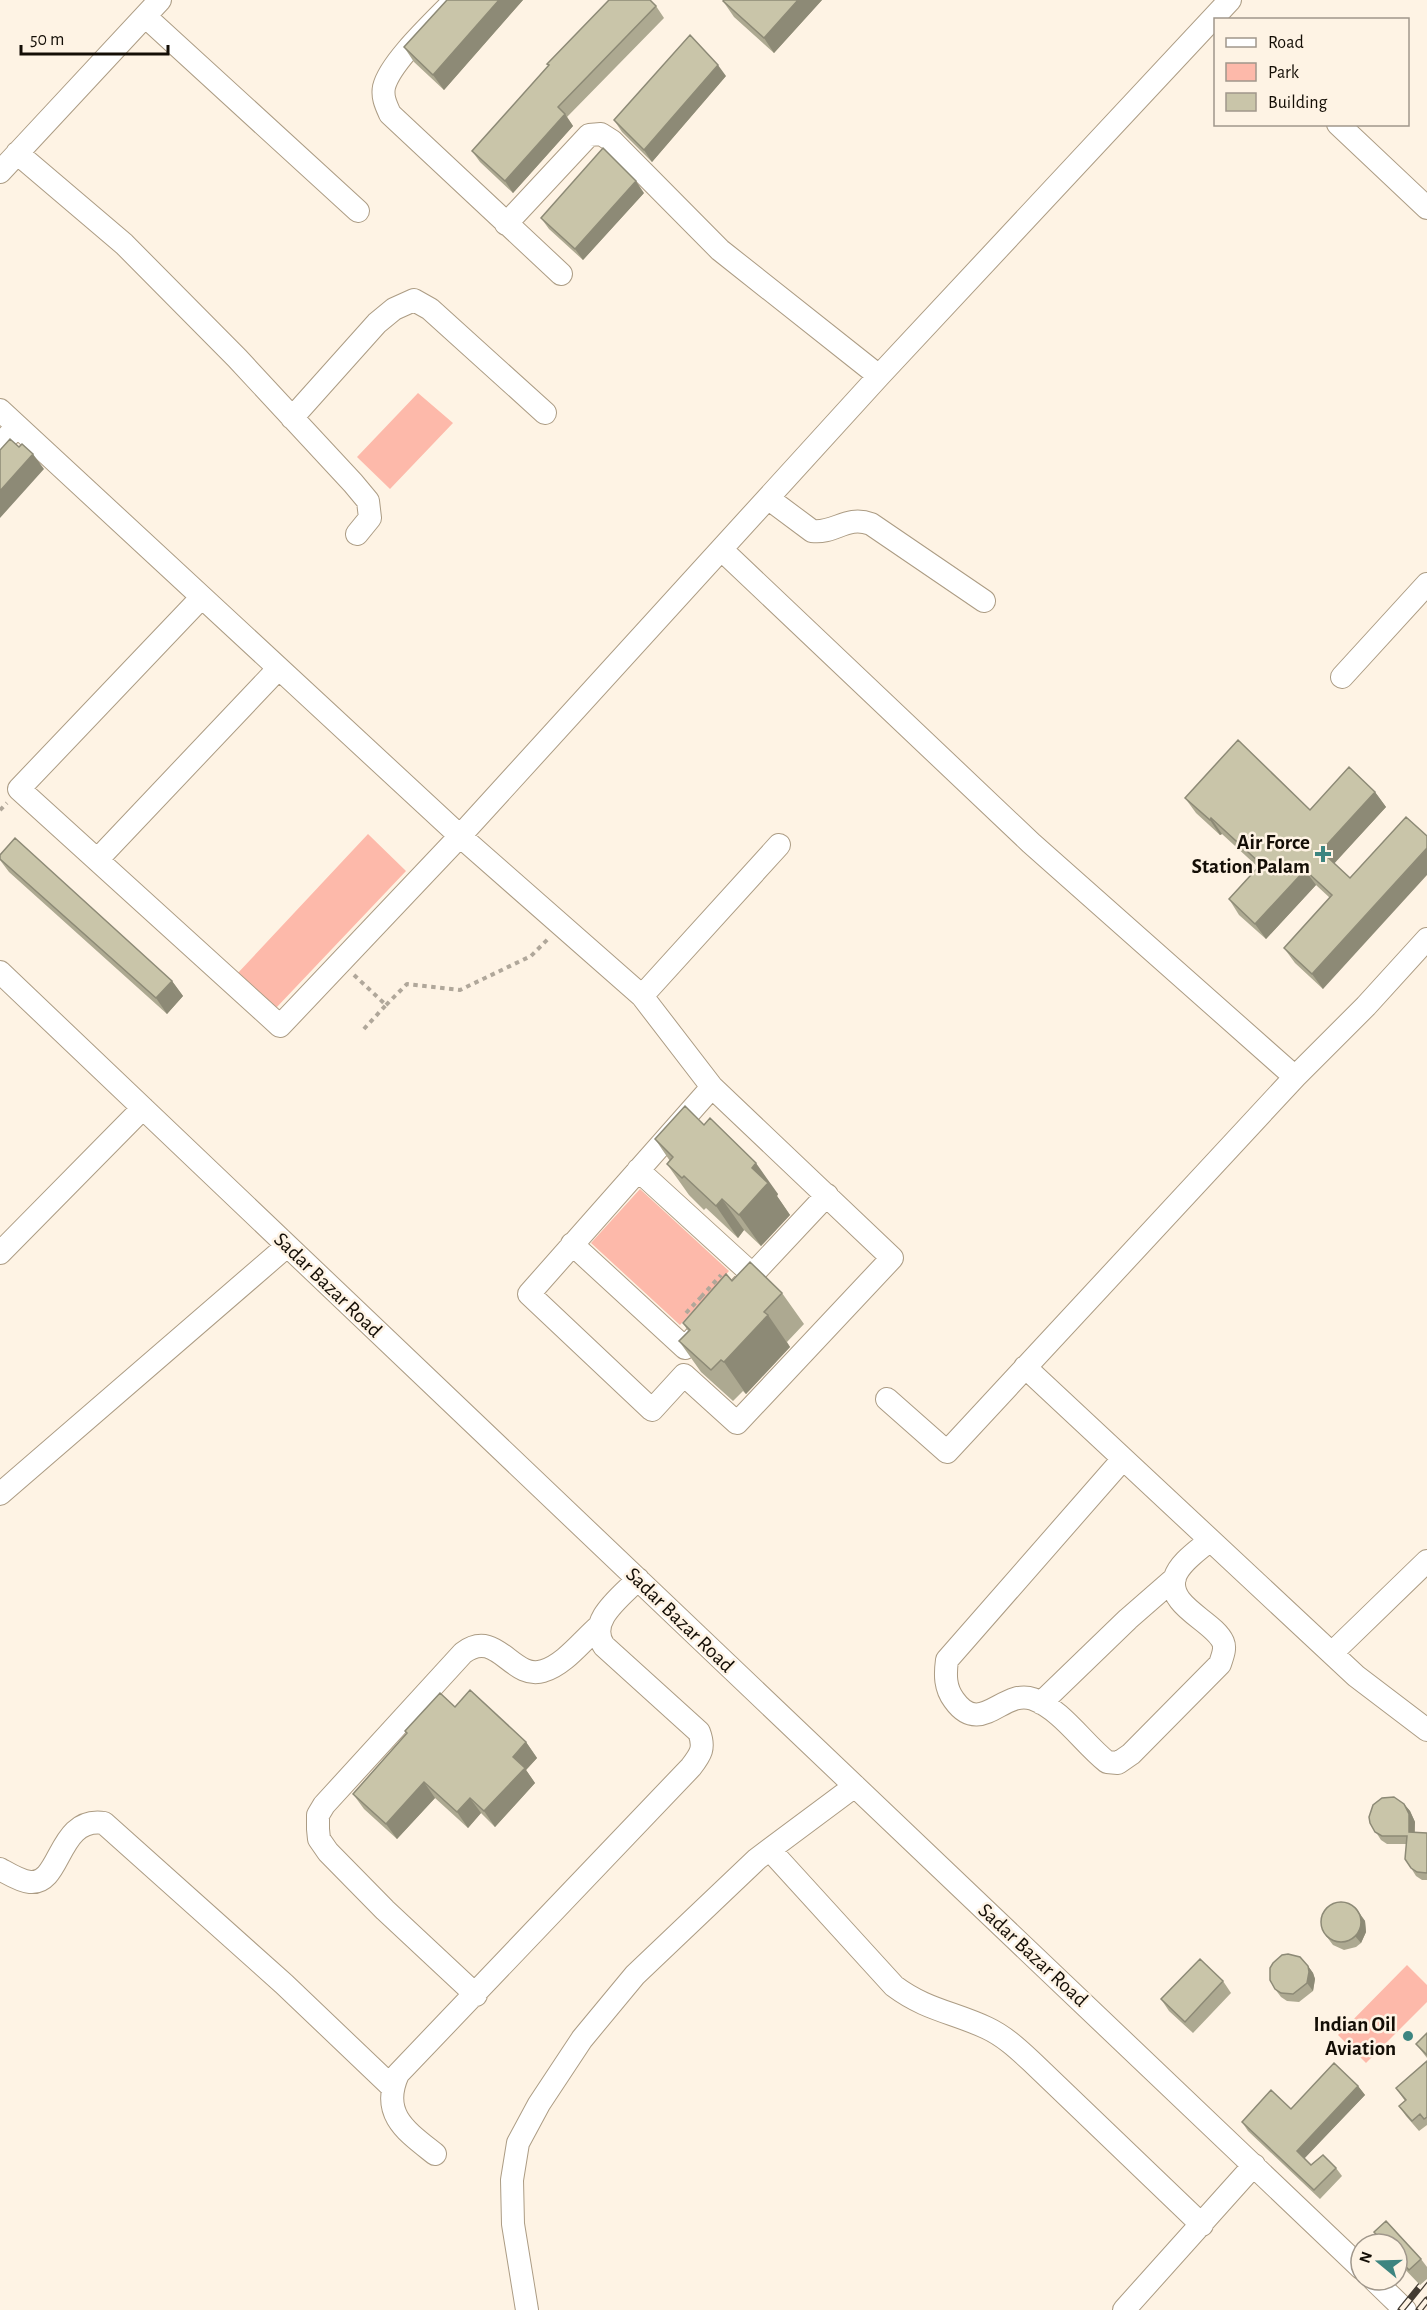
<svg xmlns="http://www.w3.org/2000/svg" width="1427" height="2310" viewBox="0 0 1427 2310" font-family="'Alegreya Sans',sans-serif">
	<rect width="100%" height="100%" fill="#fef3e4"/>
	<!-- green -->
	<path fill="#fdb9aa" d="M418 393 453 423 390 489 357 457Z
		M368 834 406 871 276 1008 236 975Z
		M640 1189 729 1271 680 1325 591 1243Z
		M1407 1965 1427 1985V2002L1366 2063 1338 2035Z"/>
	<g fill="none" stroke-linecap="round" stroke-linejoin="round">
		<defs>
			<path id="minor" d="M455 0C436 20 390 62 384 87 382 97 386 105 390 114L561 274
				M146 17 358 211
				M1338 124 1427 208
				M17 153 124 244 237 358 353 483 368 501 370 518 357 534
				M0 172 160 0
				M506 224 589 135 601 134 612 141 720 250 879 376
				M0 410 460 836 642 996 712 1087 892 1258 737 1423 684 1375 652 1410 529 1294 712 1087
				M292 418 377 323 394 309 414 300 430 309 545 413
				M0 445 17 426
				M769 499 812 531C835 534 846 515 871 524L984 601
				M722 550 1031 843 1295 1077
				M201 598 19 789 280 1026 460 836 879 376 1230 0
				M1342 677 1427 584
				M97 860 278 669
				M0 972 1361 2268
				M642 996 779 845
				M638 1170 752 1274
				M572 1244 685 1348 702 1329
				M0 1253 143 1108
				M737 1291 827 1195
				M1025 1367 1356 1676 1427 1730
				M887 1399 947 1452 1295 1077 1366 1006 1427 939
				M1123 1459 947 1660C945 1675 945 1688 954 1700 981 1738 1003 1688 1033 1699 1062 1710 1083 1743 1107 1762L1118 1763 1131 1754 1220 1664C1222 1657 1226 1649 1223 1642 1214 1621 1166 1606 1175 1577 1180 1562 1199 1550 1210 1540
				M0 1494 287 1246
				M1332 1653 1427 1561
				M1041 1703 1128 1619 1175 1578
				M770 1850 894 1986C926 2010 953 2012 987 2028 1004 2036 1017 2048 1031 2061L1202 2225
				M0 1869C9 1874 20 1881 30 1882 62 1885 57 1816 104 1823L284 1984 392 2087
				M476 1995 385 1910 328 1852 319 1839 318 1829V1815L324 1805 463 1653C497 1627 512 1681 543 1671 564 1665 582 1641 598 1627
				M435 2154C406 2131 380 2114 398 2074L691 1767C701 1754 705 1748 699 1732L604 1646C586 1621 622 1596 638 1579
				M1374 2280 1405 2310
				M527 2310 513 2224 512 2180 518 2143 539 2104 582 2039 635 1975 757 1859 855 1786
				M1124 2310 1254 2165"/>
		</defs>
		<!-- minor casing -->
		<use href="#minor" stroke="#ac9c84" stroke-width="24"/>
		<!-- path -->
		<path stroke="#b0a79a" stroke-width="4" stroke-dasharray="4.5 4.5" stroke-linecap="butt" d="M0 810 7 803
			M354 975 386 1005 363 1030
			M386 1005 407 984 460 990 531 956 548 939
			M701 1297 721 1275
			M686 1313 701 1297 706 1301"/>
		<!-- minor -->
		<use href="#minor" stroke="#fff" stroke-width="22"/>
		<defs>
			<path id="rail" d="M1401 2310 1427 2278
				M1419 2310 1427 2300"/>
		</defs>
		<!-- rail casing -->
		<use href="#rail" stroke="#423b32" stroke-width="7"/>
		<!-- rail -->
		<use href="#rail" stroke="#fef3e4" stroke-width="4.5" stroke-dasharray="14" stroke-linecap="butt"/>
	</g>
	<!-- wall -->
	<path fill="#ada991" d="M447 0H523L444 90 414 62 404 47Z
		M724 0H822L774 53 734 17 723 1Z
		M656 6 664 18 567 117 573 126 513 193 480 162 472 151Z
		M726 76 652 162 622 132 614 120Z
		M644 193 583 260 549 229 541 218Z
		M1375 792 1386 807 1334 863 1350 878 1323 989 1295 963 1284 948 1330 898 1316 885 1266 939 1239 915 1229 899 1258 867 1222 834 1220 835 1196 813 1185 798 1310 810Z
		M0 855 172 981 183 996 167 1014 9 872 0 860Z
		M655 1139 778 1194 777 1196 790 1215 761 1246 744 1230 738 1238 706 1208 704 1210 689 1195 667 1164 670 1161Z
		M732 1281 782 1293 804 1324 787 1342 790 1347 746 1394 743 1391 733 1401 701 1372 679 1341 688 1331 683 1323Z
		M455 1707 526 1742 537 1758 526 1770 535 1783 495 1827 481 1813 468 1828 435 1798 397 1839 364 1809 353 1794 407 1734 405 1731Z
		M1404 1804 1410 1811 1415 1822V1832L1427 1833V1880H1422L1416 1876 1411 1868 1406 1844H1387L1381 1840 1370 1823Z
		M1356 1908 1365 1921 1366 1932 1361 1943 1356 1947 1344 1950 1333 1945 1324 1933Z
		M1308 1966 1313 1973 1315 1979 1313 1991 1299 2002 1287 2001 1281 1997 1275 1989Z
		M1223 1981 1231 1993 1193 2033 1169 2011 1161 1999Z
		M1427 2033V2058L1416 2044Z
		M1427 2061V2125L1419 2131 1406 2116 1399 2106 1405 2101 1396 2088Z
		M1358 2086 1365 2095 1304 2158 1311 2165 1336 2168 1342 2176 1320 2199 1248 2131 1242 2122 1291 2109Z
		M1386 2221 1421 2259 1427 2267V2279L1420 2285 1397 2261V2244H1382L1374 2232Z"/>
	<!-- shaded-wall -->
	<path fill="#8d8a76" d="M499 0H523L444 90 433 75Z
		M798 0H822L774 53 764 38Z
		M718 65 726 76 652 162 644 150Z
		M565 114 573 126 513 193 505 181Z
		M636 181 644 193 583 260 575 249Z
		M33 454 44 469 0 518V491Z
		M1375 792 1386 807 1332 866 1321 851Z
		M1211 818 1222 834 1220 835 1210 820Z
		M1427 848V875L1323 989 1312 974Z
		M1305 870 1316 885 1266 939 1255 924Z
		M172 981 183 996 167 1014 156 998Z
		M756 1163 778 1194 777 1196 790 1215 761 1246 739 1215 752 1168Z
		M722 1199 744 1230 738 1238 716 1206Z
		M768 1315 790 1347 746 1394 724 1362Z
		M526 1742 537 1758 526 1770 535 1783 495 1827 484 1811 513 1757Z
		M424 1782 435 1798 397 1839 386 1824Z
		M470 1798 481 1813 468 1828 457 1812Z
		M1404 1804 1410 1811 1415 1822 1414 1839 1409 1832Z
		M1359 1913 1365 1921 1366 1932 1361 1943 1355 1936Z
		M1308 1966 1313 1973 1315 1979 1313 1991 1307 1983Z
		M1358 2086 1365 2095 1303 2160 1297 2151Z"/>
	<!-- building -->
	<path fill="#c9c5a9" stroke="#8d8a76" stroke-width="1.5" d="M447 0H499L433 75 404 47Z
		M609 0H650L656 6 558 107 565 114 505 181 472 151 549 65 547 64Z
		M724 0H798L764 38 723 1Z
		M690 35 718 65 644 150 614 120Z
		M603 148 636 181 575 249 541 218Z
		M10 439 19 447 22 444 33 454 0 491V450Z
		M1238 740 1310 810 1349 767 1375 792 1321 851 1350 878 1406 817 1427 836V848L1312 974 1284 948 1332 895 1305 870 1255 924 1229 899 1261 864 1211 818 1210 820 1185 798Z
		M15 838 172 981 156 998 0 859V855Z
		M685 1106 704 1125 710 1118 756 1163 752 1168 768 1183 739 1215 722 1199 716 1206 684 1176 682 1178 667 1164 673 1157 655 1139Z
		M750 1262 782 1293 764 1312 768 1315 724 1362 721 1360 711 1370 679 1341 690 1330 683 1323 726 1274 732 1281Z
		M470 1690 526 1742 513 1757 525 1768 484 1811 470 1798 457 1812 424 1782 386 1824 353 1794 407 1733 405 1731 440 1693 455 1707Z
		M1394 1797 1404 1804 1409 1814V1832L1427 1833V1873L1417 1872 1411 1868 1405 1859 1407 1836H1382L1375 1832 1370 1823 1369 1817 1373 1805 1382 1798Z
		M1321 1922a20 20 0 1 1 40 0a20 20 0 1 1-40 0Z
		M1288 1954 1300 1957 1308 1966 1309 1972 1307 1983 1293 1994 1281 1993 1275 1989 1270 1980V1968L1273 1963 1282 1955Z
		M1200 1959 1223 1981 1185 2022 1161 1999Z
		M1427 2033V2055L1416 2044Z
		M1427 2061V2117L1424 2119 1420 2114 1412 2121 1399 2106 1406 2100 1396 2088Z
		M1334 2063 1358 2086 1297 2151 1311 2165 1323 2155 1336 2168 1314 2190 1242 2122 1271 2090 1291 2109Z
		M1386 2221 1421 2259 1409 2270 1397 2257V2244H1385L1374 2232Z"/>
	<!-- markers -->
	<g fill="#3d8580" stroke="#fef3e4" stroke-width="2">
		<path d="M1320 845h6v6h6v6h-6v6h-6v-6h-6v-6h6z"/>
		<circle cx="1408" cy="2036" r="6"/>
	</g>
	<g text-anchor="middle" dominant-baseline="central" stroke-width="5" stroke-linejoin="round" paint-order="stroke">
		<!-- poi labels -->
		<g font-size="21" font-weight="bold" fill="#140e06" stroke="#fef3e4" text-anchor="end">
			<text x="1310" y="842">Air Force<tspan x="1310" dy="24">Station Palam</tspan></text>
			<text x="1396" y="2024">Indian Oil<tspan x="1396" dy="24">Aviation</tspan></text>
		</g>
		<!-- street labels -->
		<g font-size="21" fill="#140e06" stroke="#fef3e4">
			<text transform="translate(328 1285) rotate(44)">Sadar Bazar Road</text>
			<text transform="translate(680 1620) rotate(44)">Sadar Bazar Road</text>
			<text transform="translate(1033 1955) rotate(43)">Sadar Bazar Road</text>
		</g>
	</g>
	<!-- legend -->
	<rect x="1214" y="18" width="195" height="108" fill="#fef3e4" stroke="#a0978b" stroke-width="1.5"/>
	<rect x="1226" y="38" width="30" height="9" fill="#ffffff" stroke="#a0978b" stroke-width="1.5"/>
	<text x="1268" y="48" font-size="18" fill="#140e06">Road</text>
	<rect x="1226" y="63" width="30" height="18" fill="#fdb9aa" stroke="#a0978b" stroke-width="1.5"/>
	<text x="1268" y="78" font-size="18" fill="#140e06">Park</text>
	<rect x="1226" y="93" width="30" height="18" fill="#c9c5a9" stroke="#a0978b" stroke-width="1.5"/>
	<text x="1268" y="108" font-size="18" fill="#140e06">Building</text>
	<!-- north arrow -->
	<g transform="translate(1379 2262) rotate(289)"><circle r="28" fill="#fef3e4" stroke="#a0978b" stroke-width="1.5"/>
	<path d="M0-4.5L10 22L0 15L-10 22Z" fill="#3d8580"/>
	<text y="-9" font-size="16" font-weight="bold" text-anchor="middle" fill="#140e06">N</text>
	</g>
	<!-- scale -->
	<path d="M21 45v9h147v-9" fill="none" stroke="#140e06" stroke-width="3"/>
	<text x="30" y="45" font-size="18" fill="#140e06" stroke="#fef3e4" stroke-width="4.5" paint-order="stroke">50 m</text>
</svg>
